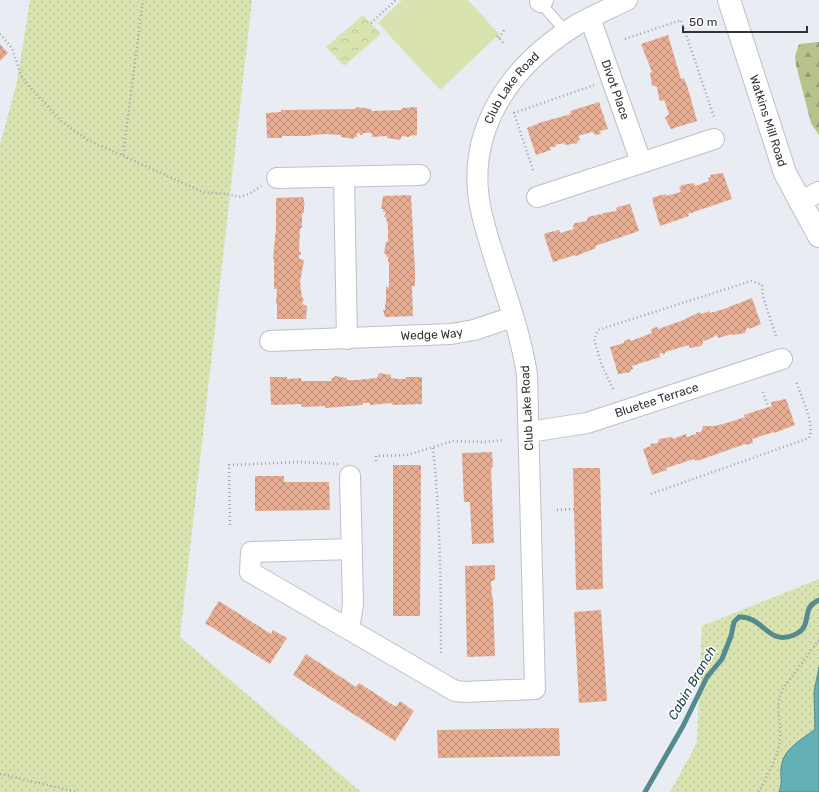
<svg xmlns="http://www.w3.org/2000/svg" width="819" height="792" viewBox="0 0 819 792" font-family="Rubik,sans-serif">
	<defs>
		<pattern id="grass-dots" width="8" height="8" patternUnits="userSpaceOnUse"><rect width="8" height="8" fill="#d8e3b0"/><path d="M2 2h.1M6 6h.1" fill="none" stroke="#bac398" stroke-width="1.8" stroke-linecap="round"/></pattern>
		<pattern id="forest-firs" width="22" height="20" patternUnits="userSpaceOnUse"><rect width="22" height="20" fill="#b7c38a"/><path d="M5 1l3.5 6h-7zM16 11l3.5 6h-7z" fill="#959f72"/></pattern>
		<pattern id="park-crowns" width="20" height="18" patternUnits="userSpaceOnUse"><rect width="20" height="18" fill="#d8e3b0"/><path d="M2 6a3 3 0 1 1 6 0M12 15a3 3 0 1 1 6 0" fill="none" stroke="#bac398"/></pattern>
		<pattern id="building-cross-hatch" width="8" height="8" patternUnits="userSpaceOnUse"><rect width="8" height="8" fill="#e7ae93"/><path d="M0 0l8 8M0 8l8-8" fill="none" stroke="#bc8e79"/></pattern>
	</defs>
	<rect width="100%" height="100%" fill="#e9ecf3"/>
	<!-- grass -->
	<path fill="url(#grass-dots)" d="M30 0H252L180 637 361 792H0V145L17 82Z
		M819 579V792H670L697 743 702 626Z"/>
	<!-- forest -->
	<path fill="url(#forest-firs)" d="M818 42H819V135L811 123 796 65 795 56 799 44Z"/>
	<!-- park -->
	<path fill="url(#park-crowns)" d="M363 15 381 34 344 66 326 47Z"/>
	<!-- pitch -->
	<path fill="#d8e3b0" d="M402 0H468L499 34 440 90 378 23Z"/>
	<!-- water -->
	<path fill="#63b1b5" stroke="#548b8f" d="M819 667V792H779C783 780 780 779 781 768 783 748 802 740 815 729L814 692Z"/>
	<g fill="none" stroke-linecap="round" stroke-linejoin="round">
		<!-- stream -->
		<path stroke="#548b8f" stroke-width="5" d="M645 792 683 726 707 677 722 659 731 636 734 622 739 617C764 616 767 646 794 635 815 626 799 608 819 600"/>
	</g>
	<!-- building -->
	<path fill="url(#building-cross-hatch)" d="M668 35 681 79 684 78 689 92 697 121 671 129 665 118 669 114 665 102 664 100 661 101 659 99 657 87 652 85 650 73 652 72 641 44Z
		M0 44 8 53 0 61Z
		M599 102 608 129 600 131 601 134 596 135 592 132 578 136 580 140 577 141 578 143 565 145 564 143 555 145 556 147H550L551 150 536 155 527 128 542 122 571 114 570 111Z
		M356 107 371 109V111L402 110V108L417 107V135L409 136V137L402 136 400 140 387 138V136L372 137V133H363L362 135H360L359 133H357V137H354V139L341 137V135L326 134 311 135V136H282V138H267L266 113 281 112V110L356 109Z
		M723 173 732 199 688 214 689 216 660 226 652 199 654 197 666 194V196L681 192 679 188 682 185 694 183 695 186 709 181 708 178 711 177 710 175Z
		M411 195 415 271V286H412L413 316 385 317 383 310H385V303H386V287H389V262H388V258L389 257H386V254H384L386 242H388V227L386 217H384L386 212H383V209H381L383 196Z
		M303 197 305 205H304V213H302V228H300L299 252H301V255H299V259L304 260 300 282 302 298H304L302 304 307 306 306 319H277V304H276L277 289H274V259H273L276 228V198Z
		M630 204 639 231 595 246 596 248 576 256 575 255 553 262 544 235 546 233 559 230 560 233 574 229 573 226 575 223 587 221 588 217 601 214V216L603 213 616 211 617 207Z
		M752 298 761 324 749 329V328H747L745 333 733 335 732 334 718 338 717 335 705 341 703 340V343L701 346 689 348V345L665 352V354L663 355V353L659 354 660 357 632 366 633 369 630 370 631 372 618 374 610 347 624 343V341L630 339 631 341 652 333 651 329 657 327 658 329 681 321 700 312 701 314 710 311V313L724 309Z
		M379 373 391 375V378L399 379H406V377H422V404L392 405V403L370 405V403H363V405L325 408V406L302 407 301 404 271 405 270 377H287V379L301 378V381H332L331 378H334V376L347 378V380H356L377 378Z
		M786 399 795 425 774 433V432L752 439 753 443 746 445 745 444 703 459 695 461 694 459 666 468 667 470 652 475 643 449 651 446 650 444 658 443 659 439 672 437 673 439 686 434 687 437 696 434V432H701L703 426H715L730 422 745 417 744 415 772 406 771 402Z
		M492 452 493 467 491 468 494 543 472 544 470 502H464L462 453Z
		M393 465H421L420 616H393Z
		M573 468H600L603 589 576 590Z
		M255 476H284V482H329L330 510 255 511Z
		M495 565V580L491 581 492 597H493L495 656 467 657 465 566Z
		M219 601 271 634 273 630 287 638 270 664 205 623Z
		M601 610 607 701 579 703 574 612Z
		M306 654 356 687 359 683 396 707 400 701 414 711 395 741 293 675Z
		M559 728 560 756 438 758 437 730Z"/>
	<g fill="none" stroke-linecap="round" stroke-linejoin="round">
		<defs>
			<path id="service" d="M539 1 566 32"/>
			<g id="minor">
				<path d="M540 2 543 0"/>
				<path id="s1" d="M590 18 641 162"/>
				<path d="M344 177 347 339"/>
				<path d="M277 178 420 175"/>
				<path d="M537 197 714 139"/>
				<path d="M799 202 819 192"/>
				<path id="s2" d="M270 341 451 334 474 330 513 317"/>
				<path id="s3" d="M529 432 587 423 782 359"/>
				<path id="s4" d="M352 549 251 552 250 572 455 691 465 692 535 689 527 375C519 320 495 269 482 215 462 133 510 65 578 24 594 15 611 8 627 0"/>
				<path d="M349 629 353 604 350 476"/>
			</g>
			<g id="tertiary">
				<path id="s5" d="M729 0 785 173 819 236"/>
			</g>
		</defs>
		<!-- service casing -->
		<use href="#service" stroke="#bdc0c8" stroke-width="12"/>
		<!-- minor casing -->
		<use href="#minor" stroke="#bdc0c8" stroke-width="22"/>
		<!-- tertiary casing -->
		<use href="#tertiary" stroke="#bdc0c8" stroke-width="24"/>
		<!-- path -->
		<path stroke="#a0a2a8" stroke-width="2.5" stroke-dasharray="1 3" stroke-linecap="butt" d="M371 23 396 0
			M0 34 12 48 21 75 26 83 62 122 88 140 203 192 227 194 239 197 249 194 261 186
			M497 36 504 44
			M499 38 504 30
			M625 39 681 20 714 117
			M123 155 143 0
			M533 170 514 113 594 85
			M613 389 601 363 594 339 598 330 751 281 762 285 763 297 776 336
			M763 392 768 406
			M433 448C440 516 441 585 441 653
			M376 461V456L407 455 453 441 483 442 505 440
			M651 494 809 438C816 426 800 394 796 381
			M557 510 574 509
			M230 525 229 465 299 462 338 464
			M0 774 77 792
			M759 792C766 776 779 757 780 739 782 720 774 709 782 690L819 640"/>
		<!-- service -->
		<use href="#service" stroke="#fff" stroke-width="10"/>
		<!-- minor -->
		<use href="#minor" stroke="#fff" stroke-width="20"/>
		<!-- tertiary -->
		<use href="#tertiary" stroke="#fff" stroke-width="22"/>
	</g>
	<g text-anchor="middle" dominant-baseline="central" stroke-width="3" stroke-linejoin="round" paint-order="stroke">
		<!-- street labels -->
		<g font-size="12" fill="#323336" stroke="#fff">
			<text stroke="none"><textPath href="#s4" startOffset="1055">Club Lake Road</textPath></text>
			<text stroke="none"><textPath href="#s1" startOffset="76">Divot Place</textPath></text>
			<text stroke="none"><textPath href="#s5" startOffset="127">Watkins Mill Road</textPath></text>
			<text stroke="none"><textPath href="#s2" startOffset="162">Wedge Way</textPath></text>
			<text stroke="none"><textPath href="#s3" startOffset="132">Bluetee Terrace</textPath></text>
			<text transform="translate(527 408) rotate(-93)">Club Lake Road</text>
		</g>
		<!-- water labels -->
		<g font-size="13" font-style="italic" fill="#1e4446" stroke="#fff">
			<text transform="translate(692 683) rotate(-60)">Cabin Branch</text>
		</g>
	</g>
	<!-- scale -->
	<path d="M683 26v6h124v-6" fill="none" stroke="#323336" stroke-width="2"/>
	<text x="689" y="26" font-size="12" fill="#323336" stroke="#ffffff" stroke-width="3" paint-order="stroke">50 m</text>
</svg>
